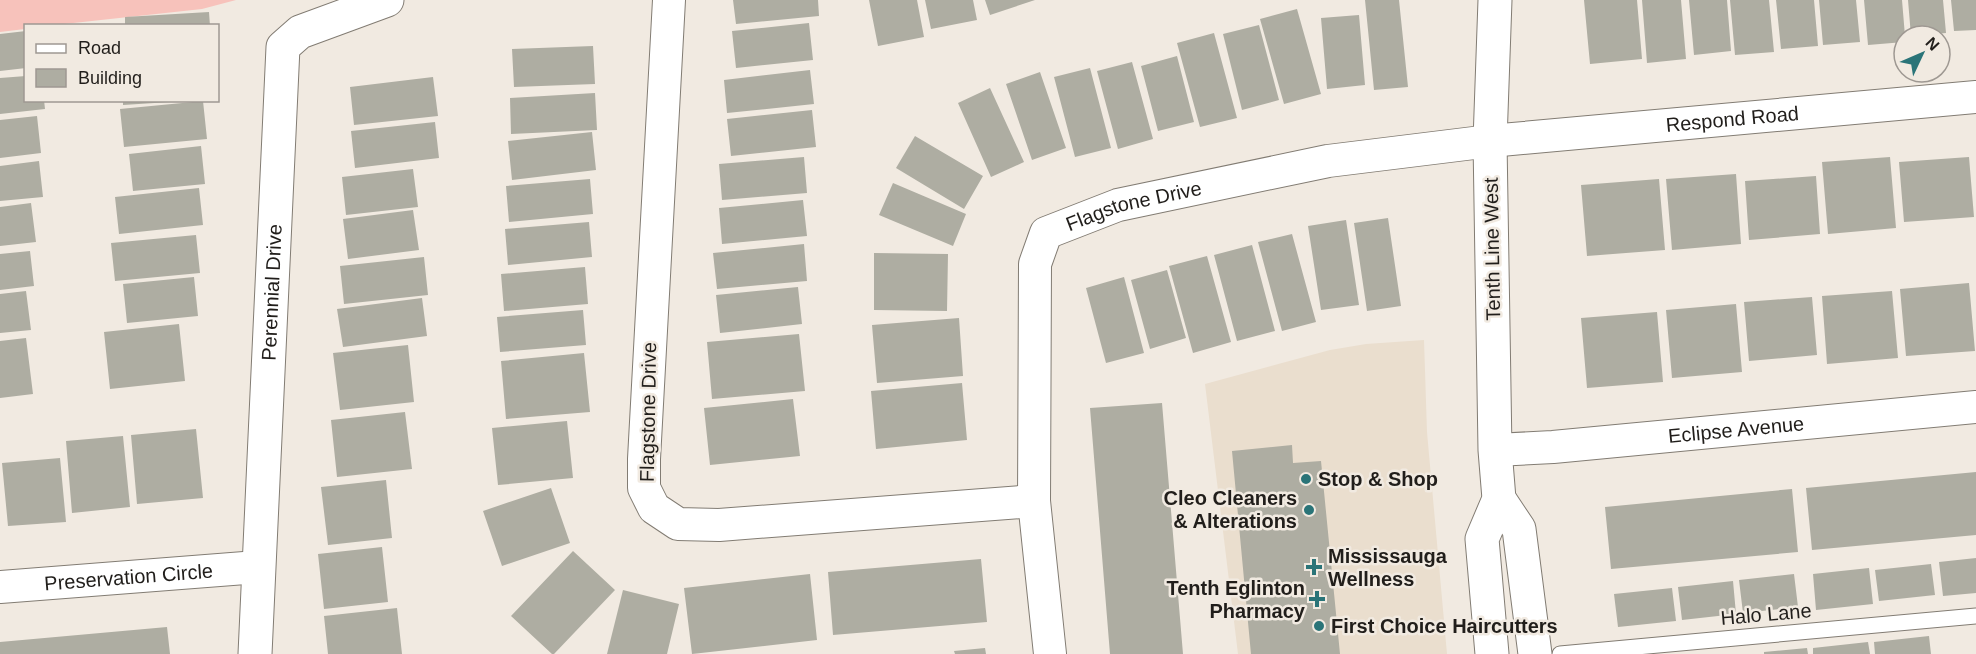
<svg xmlns="http://www.w3.org/2000/svg" width="1976" height="654" viewBox="0 0 1976 654" font-family="Helvetica,sans-serif">
	<rect width="100%" height="100%" fill="#f1eae1"/>
	<!-- built -->
	<path fill="#eadece" d="M1424 340 1427 432 1447 654H1238L1205 384 1330 350 1366 344Z"/>
	<!-- green -->
	<path fill="#f7c2bb" d="M0 0H236L202 9 55 25 26 26 25 29 0 32Z"/>
	<!-- building -->
	<path fill="#aeada2" d="M733 0H818L819 16 736 24Z
		M869 0H917L924 37 878 46Z
		M925 0H973L977 20 931 29Z
		M985 0H1035L990 15Z
		M1365 0H1399L1408 87 1374 90Z
		M1584 0H1637L1642 59 1590 64Z
		M1642 0H1681L1686 59 1647 63Z
		M1689 0H1727L1731 51 1694 55Z
		M1730 0H1769L1774 52 1735 55Z
		M1776 0H1814L1818 46 1781 49Z
		M1819 0H1856L1860 42 1823 45Z
		M1864 0H1902L1905 36 1904 42 1868 45Z
		M1908 0H1943L1946 33 1911 36Z
		M1951 0H1976V30L1954 31Z
		M1297 9 1321 94 1284 104 1260 19Z
		M209 12 210 26H125V17Z
		M1359 15 1365 85 1327 89 1321 18Z
		M809 23 813 60 736 68 732 31Z
		M1259 25 1279 100 1242 110 1223 34Z
		M26 31V68L0 71V34Z
		M1214 33 1237 118 1200 127 1177 43Z
		M593 46 595 84 514 87 512 49Z
		M1177 56 1194 122 1158 131 1141 66Z
		M1132 62 1153 139 1118 149 1097 71Z
		M1090 68 1111 148 1075 157 1054 77Z
		M810 70 814 104 727 113 724 80Z
		M1040 72 1066 148 1032 160 1006 84Z
		M26 76V100H44L45 109 0 114V78Z
		M433 77 438 116 354 125 350 87Z
		M990 88 1024 162 991 177 958 103Z
		M595 93 597 130 511 134 510 98Z
		M123 100H170V102L123 105Z
		M203 101 207 139 124 147 120 109Z
		M812 110 816 147 731 156 727 119Z
		M37 116 41 153 0 158V120Z
		M435 122 439 158 355 168 351 131Z
		M592 132 596 170 512 180 508 141Z
		M915 136 983 176 964 209 896 168Z
		M201 146 205 184 133 191 129 154Z
		M804 157 807 193 722 200 719 164Z
		M1890 157 1896 228 1828 234 1822 162Z
		M1969 157 1974 217 1904 222 1899 162Z
		M39 161 43 197 0 201V166Z
		M413 169 418 207 346 215 342 177Z
		M1736 174 1741 244 1672 250 1666 179Z
		M1816 176 1820 234 1749 240 1745 181Z
		M590 179 593 214 509 222 506 186Z
		M1659 179 1665 250 1587 256 1581 185Z
		M893 183 966 214 953 246 879 215Z
		M199 188 203 225 119 234 115 197Z
		M803 200 807 236 722 244 719 208Z
		M31 203 36 242 0 246V207Z
		M413 210 419 250 348 259 343 219Z
		M1388 218 1401 306 1367 311 1354 223Z
		M1346 220 1359 305 1321 310 1308 226Z
		M589 222 592 257 508 265 505 229Z
		M1292 234 1316 322 1282 331 1258 242Z
		M196 235 200 273 115 281 111 243Z
		M804 244 807 281 717 289 713 253Z
		M1252 245 1275 331 1237 341 1214 255Z
		M30 251 34 286 0 290V254Z
		M874 253 948 254 947 311 874 310Z
		M1207 256 1231 342 1193 353 1169 266Z
		M424 257 428 295 344 304 340 266Z
		M585 267 588 304 504 311 501 274Z
		M1167 270 1186 338 1150 349 1131 280Z
		M194 277 198 316 127 323 123 284Z
		M1124 277 1144 353 1106 363 1086 288Z
		M1969 283 1975 351 1906 356 1900 289Z
		M798 287 802 324 720 333 716 295Z
		M26 291 31 330 0 333V294Z
		M1892 291 1898 358 1827 364 1822 296Z
		M1812 297 1817 355 1749 361 1744 302Z
		M422 298 427 336 343 347 337 309Z
		M1736 304 1742 372 1672 378 1666 310Z
		M583 310 586 345 500 352 497 317Z
		M1657 312 1663 382 1587 388 1581 318Z
		M959 318 963 376 877 383 872 325Z
		M179 324 185 381 110 389 104 332Z
		M799 334 805 391 712 399 707 342Z
		M26 338 33 394 0 398V341Z
		M408 345 414 402 340 410 333 353Z
		M584 353 590 412 506 419 501 361Z
		M962 383 967 440 876 449 871 391Z
		M793 399 800 456 710 465 704 408Z
		M1162 403 1183 654H1110L1090 408Z
		M405 412 412 469 337 477 331 420Z
		M567 421 573 478 498 485 492 428Z
		M196 429 203 498 137 504 131 435Z
		M123 436 130 507 72 513 66 441Z
		M1292 445 1293 463 1321 461 1340 654H1251L1232 451Z
		M60 458 66 522 8 526 2 463Z
		M1976 472V535L1812 550 1806 488Z
		M386 480 392 538 328 545 321 487Z
		M551 488 570 543 502 566 483 511Z
		M1792 489 1798 552 1611 569 1605 507Z
		M382 547 388 602 324 609 318 554Z
		M573 551 615 590 554 654H552L511 616Z
		M1976 558V593L1943 596 1939 562Z
		M981 559 987 622 833 635 828 572Z
		M1931 564 1935 595 1879 601 1875 570Z
		M1869 568 1873 604 1816 610 1813 574Z
		M810 574 817 640 692 654 684 588Z
		M1794 574 1798 607 1743 613 1739 580Z
		M1733 581 1736 614 1682 620 1678 587Z
		M1672 588 1676 621 1618 627 1614 594Z
		M623 590 679 604 667 654H607Z
		M397 608 402 654H328L324 616Z
		M167 627 170 654H0V642Z
		M1929 636 1931 654H1875L1874 642Z
		M1868 642 1870 654H1813V648Z
		M985 648 986 654H955L954 651Z
		M1807 648 1808 654H1764V652Z"/>
	<g fill="none" stroke-linecap="round" stroke-linejoin="round">
		<defs>
			<path id="service" d="M1560 654 1976 616"/>
			<g id="minor">
				<path d="M669 0 644 459V488L654 508 678 524 719 525 1034 501"/>
				<path id="s1" d="M1495 450 1553 447 1976 407"/>
				<path id="s2" d="M0 587 258 567"/>
				<path id="s3" d="M1050 654 1034 501 1035 264 1046 233 1118 205 1328 161 1490 141 1976 97"/>
			</g>
			<g id="tertiary">
				<path d="M1499 499 1519 529 1535 654"/>
				<path id="s4" d="M255 654 283 47 300 32 387 0"/>
				<path d="M1492 654 1482 539 1499 499 1495 450 1490 141 1495 0"/>
			</g>
		</defs>
		<!-- service casing -->
		<use href="#service" stroke="#827c73" stroke-width="17"/>
		<!-- minor casing -->
		<use href="#minor" stroke="#827c73" stroke-width="34"/>
		<!-- tertiary casing -->
		<use href="#tertiary" stroke="#827c73" stroke-width="35"/>
		<!-- service -->
		<use href="#service" stroke="#fff" stroke-width="15"/>
		<!-- minor -->
		<use href="#minor" stroke="#fff" stroke-width="32"/>
		<!-- tertiary -->
		<use href="#tertiary" stroke="#fff" stroke-width="33"/>
	</g>
	<!-- markers -->
	<g fill="#2a7478" stroke="#f1eae1" stroke-width="2">
		<circle cx="1306" cy="479" r="6"/>
		<circle cx="1309" cy="510" r="6"/>
		<path d="M1311 558h6v6h6v6h-6v6h-6v-6h-6v-6h6z"/>
		<path d="M1314 590h6v6h6v6h-6v6h-6v-6h-6v-6h6z"/>
		<circle cx="1319" cy="626" r="6"/>
	</g>
	<g text-anchor="middle" dominant-baseline="central" stroke-width="5" stroke-linejoin="round" paint-order="stroke">
		<!-- street labels -->
		<g font-size="20" fill="#211e1b" stroke="#f1eae1">
			<text stroke="none"><textPath href="#s3" startOffset="1122">Respond Road</textPath></text>
			<text stroke="none"><textPath href="#s3" startOffset="516">Flagstone Drive</textPath></text>
			<text transform="translate(1492 249) rotate(-91)">Tenth Line West</text>
			<text stroke="none"><textPath href="#s4" startOffset="362">Perennial Drive</textPath></text>
			<text transform="translate(648 412) rotate(-89)">Flagstone Drive</text>
			<text stroke="none"><textPath href="#s1" startOffset="242">Eclipse Avenue</textPath></text>
			<text stroke="none"><textPath href="#s2" startOffset="129">Preservation Circle</textPath></text>
			<text transform="translate(1766 614) rotate(-5)">Halo Lane</text>
		</g>
		<!-- poi labels -->
		<g font-size="20" font-weight="bold" fill="#211e1b" stroke="#f1eae1" text-anchor="start">
			<text x="1318" y="479">Stop &amp; Shop</text>
			<text x="1297" y="498" text-anchor="end">Cleo Cleaners<tspan x="1297" dy="23">&amp; Alterations</tspan></text>
			<text x="1328" y="556">Mississauga<tspan x="1328" dy="23">Wellness</tspan></text>
			<text x="1305" y="588" text-anchor="end">Tenth Eglinton<tspan x="1305" dy="23">Pharmacy</tspan></text>
			<text x="1331" y="626">First Choice Haircutters</text>
		</g>
	</g>
	<!-- legend -->
	<rect x="24" y="24" width="195" height="78" fill="#f1eae1" stroke="#9e9892" stroke-width="1.5"/>
	<rect x="36" y="44" width="30" height="9" fill="#ffffff" stroke="#9e9892" stroke-width="1.5"/>
	<text x="78" y="54" font-size="18" fill="#211e1b">Road</text>
	<rect x="36" y="69" width="30" height="18" fill="#aeada2" stroke="#9e9892" stroke-width="1.5"/>
	<text x="78" y="84" font-size="18" fill="#211e1b">Building</text>
	<!-- north arrow -->
	<g transform="translate(1922 54) rotate(46)"><circle r="28" fill="#f1eae1" stroke="#9e9892" stroke-width="1.5"/>
	<path d="M0-4.5L10 22L0 15L-10 22Z" fill="#2a7478"/>
	<text y="-9" font-size="16" font-weight="bold" text-anchor="middle" fill="#211e1b">N</text>
	</g>
</svg>
